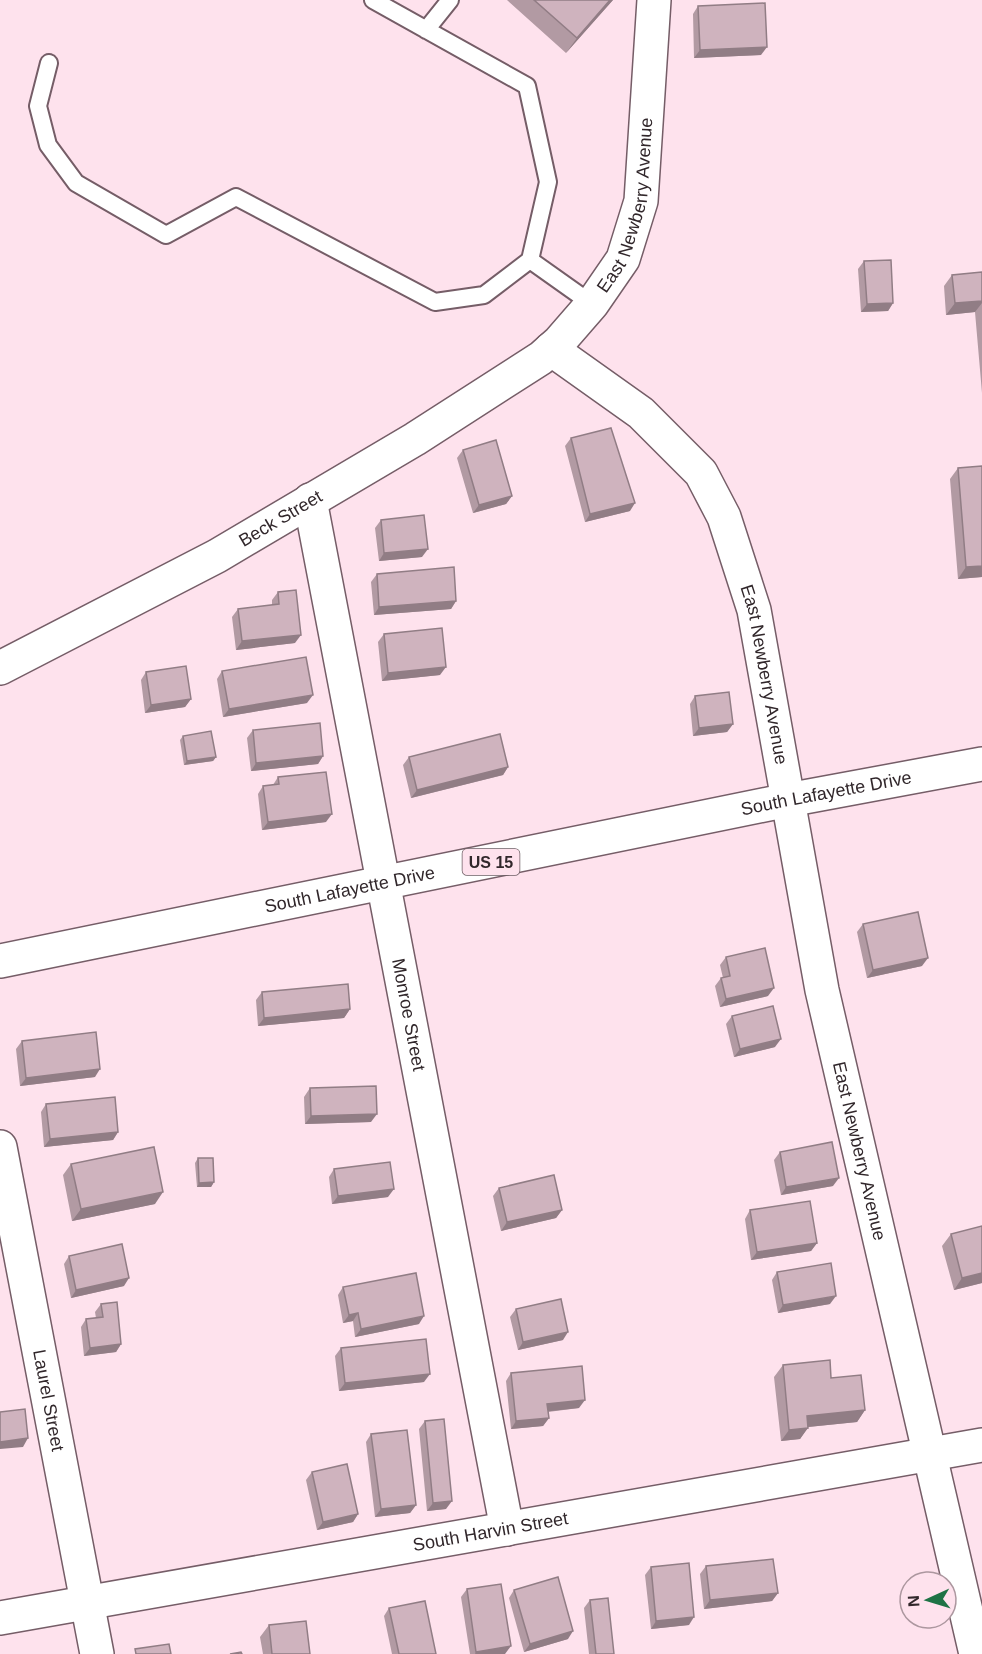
<svg xmlns="http://www.w3.org/2000/svg" width="982" height="1654" viewBox="0 0 982 1654" font-family="Arial,sans-serif">
	<rect width="100%" height="100%" fill="#fee2ed"/>
	<g fill="none" stroke-linecap="round" stroke-linejoin="round">
		<defs>
			<path id="lane" d="M373 0 527 86 548 182 530 260 592 304
				M426 30 450 0
				M49 63 38 106 48 145 76 183 166 235 236 197 435 302 484 295 530 260"/>
			<g id="street">
				<path id="s1" d="M551 349 641 413 701 473 724 517 754 610 822 990 976 1654"/>
				<path id="s2" d="M310 500 507 1529"/>
				<path id="s3" d="M0 668 217 556 415 439 541 358 559 342 592 304 623 259 641 201 654 0"/>
				<path id="s4" d="M0 1147 97 1654"/>
				<path id="s5" d="M0 1618 982 1445"/>
			</g>
			<g id="primary">
				<path id="s6" d="M0 961 788 800 982 764"/>
			</g>
		</defs>
		<!-- lane casing -->
		<use href="#lane" stroke="#755d67" stroke-width="20"/>
		<!-- street casing -->
		<use href="#street" stroke="#755d67" stroke-width="36"/>
		<!-- primary casing -->
		<use href="#primary" stroke="#755d67" stroke-width="36"/>
		<!-- lane -->
		<use href="#lane" stroke="#fff" stroke-width="16"/>
		<!-- street -->
		<use href="#street" stroke="#fff" stroke-width="33"/>
		<!-- primary -->
		<use href="#primary" stroke="#fff" stroke-width="33"/>
	</g>
	<!-- wall -->
	<path fill="#b29aa3" d="M507 0H613L566 53Z
		M698 6 761 55 694 58 693 14Z
		M864 261 893 303 888 311 861 312 858 269Z
		M982 272V393L975 312 946 315 944 286 952 275Z
		M571 438 630 511 585 522 565 446Z
		M463 450 512 496 506 504 473 513 457 458Z
		M982 466V577L958 579 950 479 958 468Z
		M381 520 422 557 379 561 375 528Z
		M377 574 456 601 451 609 374 615 371 582Z
		M278 592 295 643 236 650 232 617 238 609 272 605V600Z
		M384 634 440 675 382 681 378 642Z
		M222 671 307 703 223 717 217 679Z
		M146 672 191 699 185 707 145 713 141 680Z
		M695 696 733 724 727 732 693 736 690 704Z
		M253 730 323 756 318 764 251 771 247 738Z
		M183 736 216 757 213 761 184 765 180 740Z
		M409 757 508 767 503 775 411 798 403 765Z
		M278 777 326 822 262 830 258 794 263 786 273 785Z
		M863 924 922 966 867 978 857 932Z
		M726 957 768 996 720 1007 715 986 721 978H723L720 965Z
		M262 992 350 1009 344 1018 258 1026 256 1000Z
		M732 1016 775 1047 734 1057 726 1024Z
		M22 1041 95 1077 20 1086 16 1049Z
		M310 1088 371 1122 305 1124 304 1097Z
		M46 1104 118 1132 113 1140 44 1147 41 1112Z
		M780 1152 833 1186 781 1195 774 1160Z
		M198 1158 214 1182 211 1187H197L195 1163Z
		M71 1164 155 1204 72 1221 63 1175Z
		M334 1169 388 1197 332 1204 329 1177Z
		M499 1188 562 1210 556 1218 501 1231 493 1196Z
		M750 1210 817 1243 811 1251 751 1260 745 1219Z
		M951 1234 982 1283 954 1290 942 1246Z
		M69 1256 124 1286 71 1298 64 1264Z
		M777 1272 830 1304 778 1313 772 1280Z
		M343 1287 419 1324 355 1337 353 1321 343 1323 338 1295Z
		M101 1304 121 1344 116 1352 84 1356 81 1327 86 1319 96 1318 95 1312Z
		M516 1309 563 1340 518 1350 510 1317Z
		M341 1348 424 1382 339 1391 335 1356Z
		M783 1365 831 1378 865 1410 857 1422 808 1427 800 1439 781 1441 774 1377Z
		M511 1373 579 1408 548 1412 549 1418 543 1426 511 1429 506 1381Z
		M425 1421 446 1509 427 1511 419 1429Z
		M371 1434 416 1505 410 1513 375 1517 366 1442Z
		M312 1472 358 1514 353 1522 317 1530 306 1480Z
		M706 1566 778 1593 772 1601 704 1609 700 1574Z
		M651 1567 689 1625 651 1629 645 1575Z
		M467 1589 505 1654H470L461 1597Z
		M514 1590 568 1639 524 1652 509 1598Z
		M590 1600 614 1654H589L584 1608Z
		M389 1608 436 1654H392L384 1616Z
		M269 1625 310 1654H263L260 1637Z"/>
	<!-- shaded-wall -->
	<path fill="#917d85" d="M610 0H613L566 53 577 38Z
		M767 47 761 55 694 58 700 50Z
		M982 301V303L975 312 946 315 955 303Z
		M893 303 888 311 861 312 867 304Z
		M512 496 506 504 473 513 479 505Z
		M635 503 630 511 585 522 590 514Z
		M428 549 422 557 379 561 384 553Z
		M982 566V577L958 579 966 567Z
		M456 601 451 609 374 615 379 607Z
		M301 635 295 643 236 650 242 641Z
		M446 667 440 675 382 681 388 673Z
		M313 695 307 703 223 717 229 709Z
		M191 699 185 707 145 713 151 705Z
		M733 724 727 732 693 736 699 728Z
		M323 756 318 764 251 771 256 763Z
		M216 757 213 761 184 765 187 761Z
		M508 767 503 775 411 798 417 790Z
		M332 814 326 822 262 830 268 822Z
		M928 958 922 966 867 978 873 970Z
		M774 988 768 996 720 1007 726 999Z
		M350 1009 344 1018 258 1026 264 1018Z
		M781 1039 775 1047 734 1057 740 1049Z
		M100 1069 95 1077 20 1086 26 1078Z
		M377 1114 371 1122 305 1124 311 1116Z
		M118 1132 113 1140 44 1147 50 1139Z
		M839 1178 833 1186 781 1195 786 1187Z
		M214 1182 211 1187H197L199 1183Z
		M394 1189 388 1197 332 1204 338 1196Z
		M163 1192 155 1204 72 1221 81 1209Z
		M562 1210 556 1218 501 1231 507 1222Z
		M817 1243 811 1251 751 1260 757 1252Z
		M982 1273V1283L954 1290 962 1278Z
		M129 1278 124 1286 71 1298 76 1290Z
		M836 1296 830 1304 778 1313 783 1305Z
		M358 1313 353 1321 343 1323 349 1315Z
		M424 1316 419 1324 355 1337 361 1329Z
		M568 1332 563 1340 518 1350 523 1342Z
		M121 1344 116 1352 84 1356 90 1348Z
		M430 1374 424 1382 339 1391 345 1383Z
		M585 1400 579 1408 542 1412 547 1404Z
		M865 1410 857 1422 798 1428 807 1416Z
		M549 1418 543 1426 511 1429 516 1421Z
		M808 1428 800 1439 781 1441 789 1430Z
		M28 1438 23 1447 0 1449V1442Z
		M452 1501 446 1509 427 1511 433 1503Z
		M416 1505 410 1513 375 1517 381 1509Z
		M358 1514 353 1522 317 1530 323 1522Z
		M778 1593 772 1601 704 1609 710 1600Z
		M694 1617 689 1625 651 1629 656 1621Z
		M573 1631 568 1639 524 1652 530 1644Z
		M511 1646 505 1654H475L476 1652Z"/>
	<!-- building -->
	<path fill="#cfb3be" stroke="#917d85" stroke-width="1.5" d="M534 0H610L577 38Z
		M765 3 767 47 700 50 698 6Z
		M891 260 893 303 867 304 864 261Z
		M982 272V301L955 303 952 275Z
		M611 428 635 503 590 514 571 438Z
		M496 440 512 496 479 505 463 450Z
		M982 466V566L966 567 958 468Z
		M424 515 428 549 384 553 381 520Z
		M454 567 456 601 379 607 377 574Z
		M296 590 301 635 242 641 238 609 279 604 278 592Z
		M442 628 446 667 388 673 384 634Z
		M306 657 313 695 229 709 222 671Z
		M186 666 191 699 151 705 146 672Z
		M729 692 733 724 699 728 695 696Z
		M320 723 323 756 256 763 253 730Z
		M211 731 216 757 187 761 183 736Z
		M500 734 508 767 417 790 409 757Z
		M326 772 332 814 268 822 263 786 279 784 278 777Z
		M918 912 928 958 873 970 863 924Z
		M765 948 774 988 726 999 721 978 730 976 726 957Z
		M348 984 350 1009 264 1018 262 992Z
		M773 1006 781 1039 740 1049 732 1016Z
		M96 1032 100 1069 26 1078 22 1041Z
		M376 1086 377 1114 311 1116 310 1088Z
		M115 1097 118 1132 50 1139 46 1104Z
		M832 1142 839 1178 786 1187 780 1152Z
		M154 1147 163 1192 81 1209 71 1164Z
		M198 1158H213L214 1182 199 1183Z
		M390 1162 394 1189 338 1196 334 1169Z
		M554 1175 562 1210 507 1222 499 1188Z
		M810 1201 817 1243 757 1252 750 1210Z
		M982 1226V1273L962 1278 951 1234Z
		M122 1244 129 1278 76 1290 69 1256Z
		M831 1263 836 1296 783 1305 777 1272Z
		M416 1273 424 1316 361 1329 358 1313 349 1315 343 1287Z
		M561 1299 568 1332 523 1342 516 1309Z
		M117 1302 121 1344 90 1348 86 1319 103 1317 101 1304Z
		M426 1339 430 1374 345 1383 341 1348Z
		M830 1360 831 1378 861 1375 865 1410 807 1416 808 1428 789 1430 783 1365Z
		M582 1366 585 1400 547 1404 549 1418 516 1421 511 1373Z
		M25 1409 28 1438 0 1442V1412Z
		M444 1419 452 1501 433 1503 425 1421Z
		M407 1430 416 1505 381 1509 371 1434Z
		M347 1464 358 1514 323 1522 312 1472Z
		M773 1559 778 1593 710 1600 706 1566Z
		M689 1563 694 1617 656 1621 651 1567Z
		M558 1577 573 1631 530 1644 514 1590Z
		M501 1584 511 1646 476 1652 467 1589Z
		M608 1598 614 1654H596L590 1600Z
		M425 1601 436 1654H399L389 1608Z
		M306 1621 310 1654H272L269 1625Z
		M169 1644 171 1654H136L135 1649Z
		M241 1652 242 1654H230Z"/>
	<g text-anchor="middle" dominant-baseline="central" stroke-width="6" stroke-linejoin="round" paint-order="stroke">
		<!-- shield labels -->
		<rect fill="#fee2ed" stroke="#6e5f65" stroke-width="1.5" x="462.5" y="849" width="57" height="26" rx="4.5"/>
		<g font-size="16" font-weight="bold" fill="#31272b">
			<text x="491" y="862">US 15</text>
		</g>
		<!-- street labels -->
		<g font-size="18" fill="#31272b" stroke="#fee2ed">
			<text stroke="none"><textPath href="#s3" startOffset="806">East Newberry Avenue</textPath></text>
			<text stroke="none"><textPath href="#s3" startOffset="318">Beck Street</textPath></text>
			<text stroke="none"><textPath href="#s1" startOffset="408">East Newberry Avenue</textPath></text>
			<text stroke="none"><textPath href="#s6" startOffset="843">South Lafayette Drive</textPath></text>
			<text stroke="none"><textPath href="#s6" startOffset="357">South Lafayette Drive</textPath></text>
			<text stroke="none"><textPath href="#s2" startOffset="524">Monroe Street</textPath></text>
			<text stroke="none"><textPath href="#s1" startOffset="894">East Newberry Avenue</textPath></text>
			<text stroke="none"><textPath href="#s4" startOffset="258">Laurel Street</textPath></text>
			<text stroke="none"><textPath href="#s5" startOffset="498">South Harvin Street</textPath></text>
		</g>
	</g>
	<!-- north arrow -->
	<g transform="translate(928 1600) rotate(266)"><circle r="28" fill="#fee2ed" stroke="#ac979f" stroke-width="1.5"/>
	<path d="M0-4.5L10 22L0 15L-10 22Z" fill="#1e7345"/>
	<text y="-9" font-size="16" font-weight="bold" text-anchor="middle" fill="#31272b">N</text>
	</g>
</svg>
